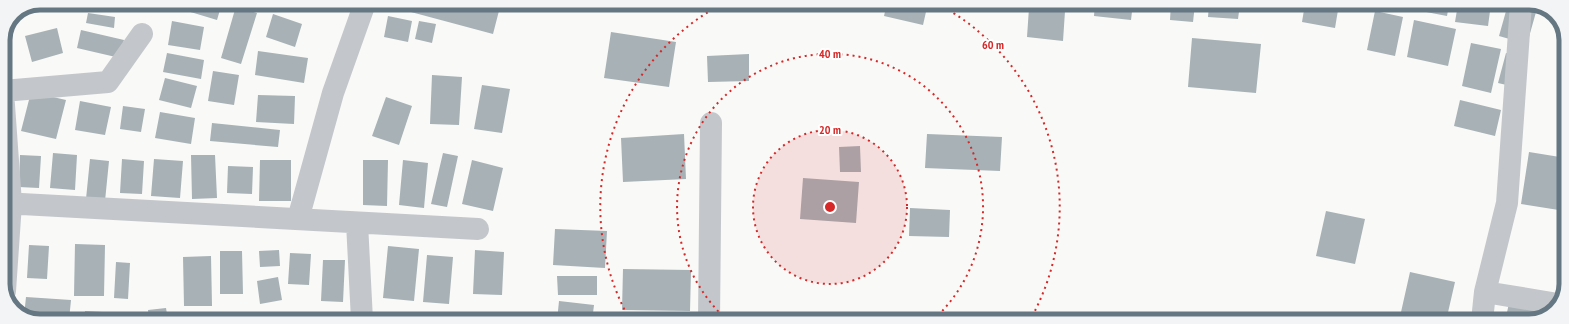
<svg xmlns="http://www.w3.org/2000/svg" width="1569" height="324" viewBox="0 0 1569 324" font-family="'PT Sans Narrow',sans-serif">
	<rect width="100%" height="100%" fill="#f9f9f7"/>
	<!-- building -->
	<path fill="#a7b1b6" d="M90 3H122L119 12 90 5Z
		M176 3H222L217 20 174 7Z
		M398 3H501L493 34 396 8Z
		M887 3H928L923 25 884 16Z
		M1095 3H1133L1131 20 1094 16Z
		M1171 4H1195L1193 22 1170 20Z
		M1209 4H1240L1238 19 1208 17Z
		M1246 4H1273V9L1246 7Z
		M1279 4H1298L1297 8Z
		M1305 4H1339L1335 28 1302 22Z
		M1372 4H1393L1392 9 1372 5Z
		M1401 4H1449L1447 16 1400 7Z
		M1458 4H1491L1488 26 1455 22Z
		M1508 4 1538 5 1527 44 1499 36Z
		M236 6 257 13 241 64 221 58Z
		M1029 8 1065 11 1063 41 1027 37Z
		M1375 11 1403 17 1395 56 1367 50Z
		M88 13 115 17 114 28 86 23Z
		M273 14 302 24 295 47 266 37Z
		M388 16 412 21 408 42 384 37Z
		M1414 20 1456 29 1448 66 1407 57Z
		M172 21 204 27 200 50 168 45Z
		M419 21 436 24 432 43 415 39Z
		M57 28 63 53 32 62 25 36Z
		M81 30 124 40 120 58 77 48Z
		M611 32 676 42 669 87 604 78Z
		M1192 38 1261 44 1256 93 1188 87Z
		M1471 43 1501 49 1491 93 1462 86Z
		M258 51 308 58 304 83 255 75Z
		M167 53 204 60 201 79 163 72Z
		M1506 53 1523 57 1515 87 1498 83Z
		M749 54V81L708 82 707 56Z
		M213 71 239 75 234 105 208 101Z
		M432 75 462 77 459 125 430 124Z
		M165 78 197 86 191 108 159 100Z
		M482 85 510 89 502 133 474 129Z
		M31 92 66 100 56 139 21 131Z
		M258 95 295 96 294 124 256 122Z
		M386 97 412 106 399 145 372 136Z
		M1460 100 1501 110 1495 136 1454 126Z
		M80 101 111 107 105 135 75 130Z
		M123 106 145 109 141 132 120 129Z
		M160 112 195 118 191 144 155 138Z
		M212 123 280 130 278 147 210 141Z
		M684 134 686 179 623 182 621 138Z
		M927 134 1002 137 1000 171 925 168Z
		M860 146 861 172H840L839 147Z
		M1529 152 1566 158 1565 211 1521 204Z
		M53 153 77 155 75 190 50 188Z
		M443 153 458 156 447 207 431 204Z
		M20 155 41 156 39 188 19 187Z
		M191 155H215L217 198 192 199Z
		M90 159 109 161 105 201 86 199Z
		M122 159 144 161 142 194 120 193Z
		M154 159 183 161 180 198 151 196Z
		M260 160H291V201H259Z
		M363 160H388L387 206 363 205Z
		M403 160 428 163 424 208 399 205Z
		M472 160 503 168 493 211 462 204Z
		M228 166 253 167 252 194 227 193Z
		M803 178 859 182 856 223 800 219Z
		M910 208 950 210 949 237 909 236Z
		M1326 211 1365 219 1355 264 1316 256Z
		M555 229 607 231 605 268 553 265Z
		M75 244 105 245 104 296H74Z
		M29 245 49 246 47 279 27 278Z
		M388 246 419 249 414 301 383 298Z
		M279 250 280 266 260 267 259 251Z
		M475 250 504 252 502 295 473 294Z
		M220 251H242L243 294H220Z
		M290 253 311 254 309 285 288 284Z
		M427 255 453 257 449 304 423 302Z
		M211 256 212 306H184L183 257Z
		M323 260H345L343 302 321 301Z
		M116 262 130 263 128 299 114 298Z
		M623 269 691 270 690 311 622 310Z
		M1410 272 1455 282 1446 321H1399Z
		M557 276H597V295H558Z
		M278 277 282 300 260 304 257 281Z
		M1513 286 1553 312 1529 321H1505Z
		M26 297 71 300 69 320H33L24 316Z
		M559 301 594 305 592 321H557Z
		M166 308 168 320H149L148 310Z
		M85 311 103 312V320H84Z
		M255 312 284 314 283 320H254Z
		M497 312V321H470V313Z
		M118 314H132V320H118Z
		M210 314 243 316V320H209Z
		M349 315V320H327L326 317Z
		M694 318V321H622V319Z"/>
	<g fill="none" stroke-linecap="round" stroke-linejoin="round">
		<!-- minor -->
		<path stroke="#c3c7cb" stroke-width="22" d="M3 91 11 203 5 291
			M3 91 108 82 142 34
			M3 203 478 229
			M298 219 333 93 365 3
			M357 223 362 320
			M1485 292 1558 304
			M709 321 711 123
			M1482 321 1485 292 1507 203 1521 4"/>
	</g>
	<!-- distance rings -->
	<circle cx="830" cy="207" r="77" fill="#d62828" fill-opacity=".12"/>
	<g fill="none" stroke="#d62828" stroke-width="2" stroke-dasharray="2 4">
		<circle cx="830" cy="207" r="77"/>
		<path d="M727 320A153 153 0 1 1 932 321"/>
		<path d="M630 320A230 230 0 0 1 722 4M938 4A230 230 0 0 1 1030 320"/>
	</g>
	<!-- crop -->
	<path d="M0 0H1569V324H0ZM40 10H1529A30 30 0 0 1 1559 40V284A30 30 0 0 1 1529 314H40A30 30 0 0 1 10 284V40A30 30 0 0 1 40 10Z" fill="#f3f4f5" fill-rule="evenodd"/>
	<path fill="none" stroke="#657782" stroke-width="5" d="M40 10H1529A30 30 0 0 1 1559 40V284A30 30 0 0 1 1529 314H40A30 30 0 0 1 10 284V40A30 30 0 0 1 40 10Z"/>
	<circle cx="830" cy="207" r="6" fill="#d62828" stroke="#fff" stroke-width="2"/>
	<g font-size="12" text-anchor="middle" font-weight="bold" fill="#d62828" stroke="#fff" stroke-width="4" stroke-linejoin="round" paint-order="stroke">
		<text x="993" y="49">60 m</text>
		<text x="830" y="58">40 m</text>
		<text x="830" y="134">20 m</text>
	</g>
</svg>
